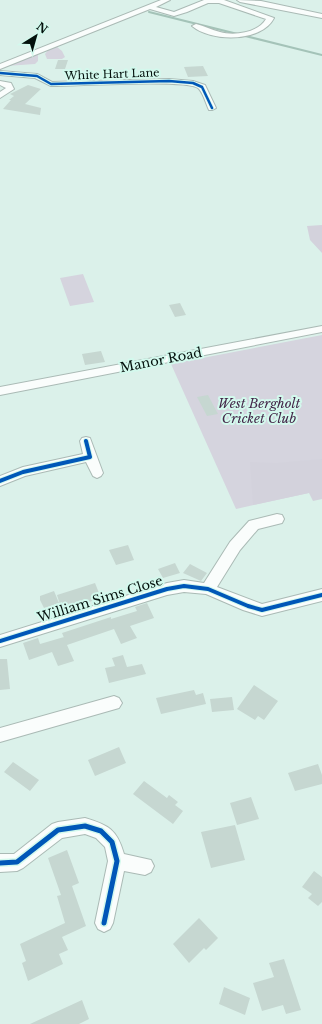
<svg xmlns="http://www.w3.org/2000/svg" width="322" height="1024" viewBox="0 0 322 1024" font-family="'Libre Baskerville',serif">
	<rect width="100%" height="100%" fill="#dbf1ea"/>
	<!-- green -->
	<path fill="#d5d4de" d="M56 46 62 51 65 57 62 59H47L45 54 49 49Z
		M38 53V61L35 64 6 66Z
		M83 274 94 302 70 306 60 278Z
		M322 335V490L236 509 171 364Z"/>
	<!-- forest -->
	<path fill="#d3d2dc" d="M322 225V253L310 240 307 226Z
		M322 459V499L313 501 309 493 253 505 250 462 277 463Z"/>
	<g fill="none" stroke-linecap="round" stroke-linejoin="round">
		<!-- stream -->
		<path stroke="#a4c3b8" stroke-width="2" d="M149 12 322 55"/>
	</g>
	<!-- building -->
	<path fill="#c6d7d1" d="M58 60H68L65 69H55Z
		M203 66 208 76 188 77 184 67Z
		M28 85 41 89 25 104 41 108 40 115 3 109 11 100H9L14 96 10 94Z
		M180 303 186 315 175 317 169 305Z
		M101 351 105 362 85 365 82 354Z
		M208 395 218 414 207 416 197 397Z
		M128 545 134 560 116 565 109 550Z
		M175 563 180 573 163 578 158 569Z
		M190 564 207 573 201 581 183 573Z
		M95 583 101 598 62 611 57 595Z
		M54 591 59 603 44 608 40 600V596Z
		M147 603 154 618 130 626 137 638 121 644 114 629 67 645 74 661 58 666 52 652 29 660 23 643 38 638 40 644 64 637 65 640 62 633 111 617V619L137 611 135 607Z
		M123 655 127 667 142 664 146 674 109 683 105 668 115 666 112 658Z
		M0 659H7L10 689 0 690Z
		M254 685 278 701 264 720 258 716 255 720 237 709Z
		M194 690 196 695 203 693 206 704 161 714 156 698Z
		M232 697 234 710 212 712 210 699Z
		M119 747 126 763 95 776 88 760Z
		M13 762 39 780 30 791 4 772Z
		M318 764 322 775V784L295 791 288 773Z
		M144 781 167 798 169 795 178 802 175 805 183 811 173 824 133 794Z
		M251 797 259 819 237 825 230 803Z
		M235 825 245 860 211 868 201 832Z
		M67 850 79 883 72 886 86 926 62 937 68 950 59 954 63 964 28 981 22 963 26 961 20 944 65 923 57 896 61 895 48 858Z
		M314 871 322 877V902L318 906 308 898 312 894 302 887Z
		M199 918 218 938 206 950 204 948 189 963 173 944Z
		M284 959 301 1010 286 1014 283 1005 262 1011 253 983 274 977 269 963Z
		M224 987 250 998 245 1015 219 1004Z
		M82 1000 89 1019 79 1024H30Z"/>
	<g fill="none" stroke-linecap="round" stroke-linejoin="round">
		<defs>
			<path id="minor" d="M161 0H170L156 7 174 12 204 0H224L274 18C261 43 211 42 192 26L196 24C204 26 212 30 220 32 234 36 258 33 266 19L219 3H208L187 12 174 16 150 9 0 69V64Z
				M237 0 261 1 322 14V18L240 2Z
				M0 71 37 74 52 82 169 79 193 81 205 85 216 108 212 110H209C206 104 203 92 198 88 187 79 73 86 51 86L35 78 0 75Z
				M0 81 11 83 14 89 0 98V92L6 88 0 85Z
				M322 326V332L0 395V387Z
				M86 437 90 438 103 473 101 476 97 478 93 476 86 462 25 476 0 486V476L23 467 83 454 80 441 82 438Z
				M277 514 282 515 284 519 282 523 258 529 240 550 217 587 262 604 322 589V601L262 616 243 610 206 594 184 592 167 595 0 647V635L167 583 184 580 204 583 230 542 249 521Z
				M114 696 119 698 122 703 119 708 0 742V728Z
				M85 818C108 825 117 829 124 854L151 860 154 866 151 872 145 875 124 871 113 923 110 929 104 932 98 929 95 923 108 861 105 847 96 838 85 834 62 838 23 868 17 871 0 872V854H14L52 824 58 822Z"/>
		</defs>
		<!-- minor casing -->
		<use href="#minor" stroke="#aabab5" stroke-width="2"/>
		<!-- minor -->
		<use href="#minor" fill="#fafdfc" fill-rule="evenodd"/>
		<defs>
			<path id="cycleway-far2" d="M0 73 37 76 51 84 169 81 193 83 202 87 212 108"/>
			<path id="cycleway-far1" d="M0 481 23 472 90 457 86 441
				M0 641 167 589 184 586 208 589 248 606 262 610 322 595"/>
			<path id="cycleway" d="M0 863 17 862 58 830 85 826 101 831 112 842 117 861 104 923"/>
		</defs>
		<!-- cycleway-far2 casing -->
		<use href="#cycleway-far2" stroke="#d3f9ed" stroke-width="4"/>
		<!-- cycleway-far1 casing -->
		<use href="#cycleway-far1" stroke="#d3f9ed" stroke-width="6"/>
		<!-- cycleway casing -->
		<use href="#cycleway" stroke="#d3f9ed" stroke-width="8"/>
		<!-- cycleway-far2 -->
		<use href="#cycleway-far2" stroke="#0057b8" stroke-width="2.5"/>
		<!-- cycleway-far1 -->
		<use href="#cycleway-far1" stroke="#0057b8" stroke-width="4"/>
		<!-- cycleway -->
		<use href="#cycleway" stroke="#0057b8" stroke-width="5"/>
	</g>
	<g text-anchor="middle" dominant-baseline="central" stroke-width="4" stroke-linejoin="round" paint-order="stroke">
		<!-- far-street labels -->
		<g font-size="11" fill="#04110d" stroke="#d3f9ed">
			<text transform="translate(112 74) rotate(-2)">White Hart Lane</text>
		</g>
		<!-- street labels -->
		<g font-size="13" fill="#04110d" stroke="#d3f9ed">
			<text transform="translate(161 360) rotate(-11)">Manor Road</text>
			<text transform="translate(100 599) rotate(-17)">William Sims Close</text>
		</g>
		<!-- park labels -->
		<g font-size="13" font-style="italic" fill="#442749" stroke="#d3f9ed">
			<text x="259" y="403">West Bergholt<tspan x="259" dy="15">Cricket Club</tspan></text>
		</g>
	</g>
	<!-- north arrow -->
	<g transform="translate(36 36) rotate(37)" stroke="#d3f9ed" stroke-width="3" paint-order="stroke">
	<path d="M0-3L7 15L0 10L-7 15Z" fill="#04110d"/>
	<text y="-6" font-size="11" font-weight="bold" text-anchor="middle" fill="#04110d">N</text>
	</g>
</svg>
